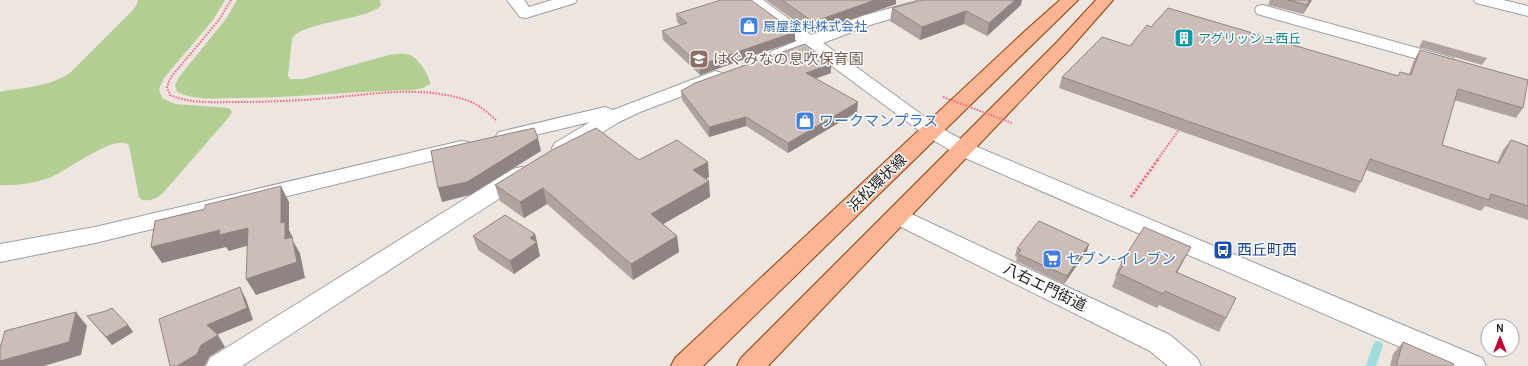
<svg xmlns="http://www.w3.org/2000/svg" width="1528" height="366" viewBox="0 0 1528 366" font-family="Karla,'Noto Sans JP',sans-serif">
	<rect width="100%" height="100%" fill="#ede5e0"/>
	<!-- forest -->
	<path fill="#b3ce93" d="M138 0H225L213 20 164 78 159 89 162 98 175 104 229 108 232 112 229 117 163 193C156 199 151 201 142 200L139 197 129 145C114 133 66 172 49 178 33 183 17 186 0 185V92C24 87 51 87 71 72L132 11 136 6Z
		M237 0H380L381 6C363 21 300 22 292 39L288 76 290 79H303L389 55C409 52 413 53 424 69 427 75 430 78 430 84L423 88 413 90C354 91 296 98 238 98 218 98 195 101 177 92L175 85 179 77 226 19Z"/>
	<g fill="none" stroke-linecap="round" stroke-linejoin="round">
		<!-- stream -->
		<path fill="#9edddb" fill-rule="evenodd" d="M1378 341 1381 342 1383 345 1376 366H1366L1373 345 1375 342Z"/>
		<defs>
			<path id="minor" d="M507 0H524L529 7 552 0H577L575 3 526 18 520 17Z
				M744 0H763L811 35 862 16 906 4 921 0H950L948 3 873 24 823 43 939 127 970 144 1482 358 1486 366H1444L956 154 925 135 809 49C797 54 784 62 772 59L769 55 772 51 797 41 746 3Z
				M1474 0H1503L1528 6V16L1476 3Z
				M1263 5 1453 58 1456 62 1453 66 1447 67 1257 14 1255 10 1257 6Z
				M715 71 722 73 724 77 722 81 640 112 619 122 569 153 562 154 555 153 552 148 555 143 590 122 506 142 499 140 496 136 499 132 605 107 613 110Z
				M461 141 468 142 471 147 468 152 95 243 0 262V244L95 227Z
				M521 167 529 169 532 174 529 179 242 366H206L210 358 513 169Z
				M897 208 905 211 1170 335 1197 358 1201 366H1168L1150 351 889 221 885 216 889 211Z"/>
			<path id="major" d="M1060 0H1078L703 366H671L675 358 1025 31Z
				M1096 0H1113L1069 50 768 366H737L741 358 1057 42Z"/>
		</defs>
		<!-- minor casing -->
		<use href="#minor" stroke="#9f9f9f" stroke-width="2"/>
		<!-- major casing -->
		<use href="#major" stroke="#923c00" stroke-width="2"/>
		<!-- path-far1 -->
		<path stroke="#fd6179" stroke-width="2" stroke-dasharray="1.5 1.5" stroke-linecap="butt" d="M231 0 219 20 171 77 167 87 170 95C191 104 213 102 236 102 263 102 291 101 318 99 367 95 421 84 469 101 479 105 488 113 496 120
			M1158 159 1181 127"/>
		<!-- path -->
		<path stroke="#fd6179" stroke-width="3" stroke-dasharray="2 2" stroke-linecap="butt" d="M1131 197 1159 158"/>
		<!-- minor -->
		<use href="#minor" fill="#fff" fill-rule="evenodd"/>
		<!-- major -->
		<use href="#major" fill="#feb594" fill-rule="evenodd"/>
		<!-- path-bridge -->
		<path stroke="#fd6179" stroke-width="2" stroke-dasharray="1.5 1.5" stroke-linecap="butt" d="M943 97 1012 123"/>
	</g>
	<!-- wall -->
	<path fill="#b0a39f" d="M766 0H896V4L812 33Z
		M1270 0H1312L1303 14 1268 5Z
		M1021 5 987 36 964 24 920 40 890 21 892 8Z
		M676 14 795 41 700 75 663 40 662 31 680 25 677 22Z
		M1151 27 1398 76 1400 72 1409 74 1414 60 1420 50 1523 108 1516 118 1454 100 1442 145 1497 163 1503 150 1511 140 1528 146V220L1485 206 1481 211 1366 170 1361 182 1355 193 1059 88 1062 77 1130 46Z
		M1423 40 1487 58 1482 65 1419 47Z
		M831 64V73L815 79 857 112 788 153 746 126 709 137 682 100 681 91Z
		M639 160 709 177 706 179 710 197 663 224 677 236 679 252 633 280 547 204 524 218 500 201 495 185Z
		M535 234 540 256 514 274 478 250 473 236Z
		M1089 244 1087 251 1064 284 1016 261 1017 257 1015 256 1017 248Z
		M1184 260 1177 272 1226 318 1219 332 1159 305 1157 308 1112 287 1116 277 1115 276 1121 263Z
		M87 316 128 325 133 332 112 345Z
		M1403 342 1453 366H1390L1393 354Z"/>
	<!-- shaded-wall -->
	<path fill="#908482" d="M875 0H896V4L812 33 813 22Z
		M1015 0H1022L1021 5 987 36 989 23Z
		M1310 0H1312L1303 14 1307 5Z
		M966 11 964 24 920 40 922 27Z
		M795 32V41L700 75V65Z
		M831 64V73L805 82 806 73Z
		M858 102 857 112 788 153V143Z
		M746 117V126L709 137V127Z
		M538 138 541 151 470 195 442 202 438 188Z
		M708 162 709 177 694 186 693 170Z
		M709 181 710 197 653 230 651 214Z
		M281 186 289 202V230L293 238V241L300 253 305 278 256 295 246 279 285 239 281 223Z
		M543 188 547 204 524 218 520 202Z
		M248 228 257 243 229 251 226 247 162 263 151 247 220 230Z
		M535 234 540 256 514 274 510 261 530 238Z
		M677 236 679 252 633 280 631 264Z
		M1089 244 1087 251 1064 284 1067 276Z
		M1191 247 1184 260 1170 285 1176 272Z
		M240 287 246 299 253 320 214 336 207 325Z
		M76 312 87 326 81 355 44 366H0V361Z
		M128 325 133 332 112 345 106 337Z
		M218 335 225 347 209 357 205 365 204 366H177L201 345Z"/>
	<!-- building -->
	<path fill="#cdbdb9" stroke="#908482" d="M721 0H751L795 32 700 65 662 31 687 23 676 14Z
		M782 0H875L813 22Z
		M923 0H1015L989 23 966 11 922 27 892 8Z
		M1288 0H1310L1307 5Z
		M1168 8 1398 76 1400 72 1411 75 1420 50 1528 80 1523 108 1458 89 1442 145 1499 163 1511 140 1528 146V206L1491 194 1489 200 1370 159 1361 182 1062 77 1102 37 1130 46 1147 25 1151 27Z
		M805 44 831 64 806 73 858 102 788 143 746 117 709 127 681 91 695 83Z
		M534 128 538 138 467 182 438 188 431 151Z
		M596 128 639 160 677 140 708 162 693 170 709 181 651 214 677 236 631 264 543 188 520 202 495 185 552 150Z
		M281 186V223L285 222V239L292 237 297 262 246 279 248 228 219 235 220 230 151 247 155 221 205 209V205Z
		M505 215 535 234 530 238 537 242 510 261 473 236Z
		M1039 221 1089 244 1067 276 1018 254 1021 250 1017 248Z
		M1144 227 1191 247 1176 272 1236 298 1226 318 1165 291 1163 294 1118 273 1124 264 1121 263Z
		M240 287 247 308 207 325 218 335 201 345 197 354 177 366H170L159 319Z
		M112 308 128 325 106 337 87 316 106 311Z
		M76 312 69 342 0 361V348L5 331Z
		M1403 342 1454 364 1453 366H1396Z"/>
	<!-- icons -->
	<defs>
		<symbol id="shop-square" viewBox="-11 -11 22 22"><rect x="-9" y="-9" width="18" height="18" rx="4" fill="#3f7fe0" stroke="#fff"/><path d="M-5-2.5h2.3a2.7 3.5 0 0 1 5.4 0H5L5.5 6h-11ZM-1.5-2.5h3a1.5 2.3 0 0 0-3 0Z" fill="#fff"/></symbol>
		<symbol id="building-square" viewBox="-11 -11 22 22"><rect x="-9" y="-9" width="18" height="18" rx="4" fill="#0f9aa8" stroke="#fff"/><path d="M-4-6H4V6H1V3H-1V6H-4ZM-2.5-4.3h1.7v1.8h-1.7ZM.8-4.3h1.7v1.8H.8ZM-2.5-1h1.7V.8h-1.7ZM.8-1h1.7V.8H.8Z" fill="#fff"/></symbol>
		<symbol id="school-square" viewBox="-11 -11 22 22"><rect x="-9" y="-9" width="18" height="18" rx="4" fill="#8d6e63" stroke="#fff"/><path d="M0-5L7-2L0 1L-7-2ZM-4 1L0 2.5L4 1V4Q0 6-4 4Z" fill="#fff"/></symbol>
		<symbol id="bus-square" viewBox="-11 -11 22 22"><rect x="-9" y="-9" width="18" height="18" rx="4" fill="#1a4fb4" stroke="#fff"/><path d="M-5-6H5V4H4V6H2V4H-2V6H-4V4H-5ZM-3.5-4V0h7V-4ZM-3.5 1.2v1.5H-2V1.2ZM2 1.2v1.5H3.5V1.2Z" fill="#fff"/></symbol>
		<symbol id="supermarket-square" viewBox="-11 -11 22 22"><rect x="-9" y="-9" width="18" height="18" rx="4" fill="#3f7fe0" stroke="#fff"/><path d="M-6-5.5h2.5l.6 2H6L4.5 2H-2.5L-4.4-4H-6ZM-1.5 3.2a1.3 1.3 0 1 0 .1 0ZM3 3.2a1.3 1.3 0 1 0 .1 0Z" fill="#fff"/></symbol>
	</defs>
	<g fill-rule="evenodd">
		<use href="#shop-square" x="738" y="15" width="22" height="22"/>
		<use href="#building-square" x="1173" y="27" width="22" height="22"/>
		<use href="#school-square" x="688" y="48" width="22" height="22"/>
		<use href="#shop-square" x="794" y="110" width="22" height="22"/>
		<use href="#bus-square" x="1212" y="239" width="22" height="22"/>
		<use href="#supermarket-square" x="1041" y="248" width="22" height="22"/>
	</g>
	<g text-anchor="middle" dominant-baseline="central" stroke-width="3" stroke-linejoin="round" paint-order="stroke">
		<!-- far-shop labels -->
		<g font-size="13" fill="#366cbe" stroke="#fff" text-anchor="start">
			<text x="763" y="26">扇屋塗料株式会社</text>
		</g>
		<!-- far-culture labels -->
		<g font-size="13" fill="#0d838f" stroke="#fff" text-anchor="start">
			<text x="1198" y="38">アグリッシュ西丘</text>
		</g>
		<!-- education labels -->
		<g font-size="15" fill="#785e54" stroke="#fff" text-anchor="start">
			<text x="713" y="59">はぐみなの息吹保育園</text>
		</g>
		<!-- shop labels -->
		<g font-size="15" fill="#366cbe" stroke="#fff" text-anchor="start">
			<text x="819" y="121">ワークマンプラス</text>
			<text x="1066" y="259">セブン-イレブン</text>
		</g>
		<!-- street labels -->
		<g font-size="15" fill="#1b1b1b" stroke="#fff">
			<text transform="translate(877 183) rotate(-44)">浜松環状線</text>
			<text transform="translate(1045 287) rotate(26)">八右エ門街道</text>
		</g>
		<!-- transit labels -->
		<g font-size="15" fill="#164399" stroke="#fff" text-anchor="start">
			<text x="1237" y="250">西丘町西</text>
		</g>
	</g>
	<!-- north arrow -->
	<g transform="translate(1500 338)"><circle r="19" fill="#ffffff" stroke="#a4a4a4"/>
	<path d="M0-3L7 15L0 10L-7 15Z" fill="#c60033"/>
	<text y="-6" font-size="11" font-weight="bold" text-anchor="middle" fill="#1b1b1b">N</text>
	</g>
</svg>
